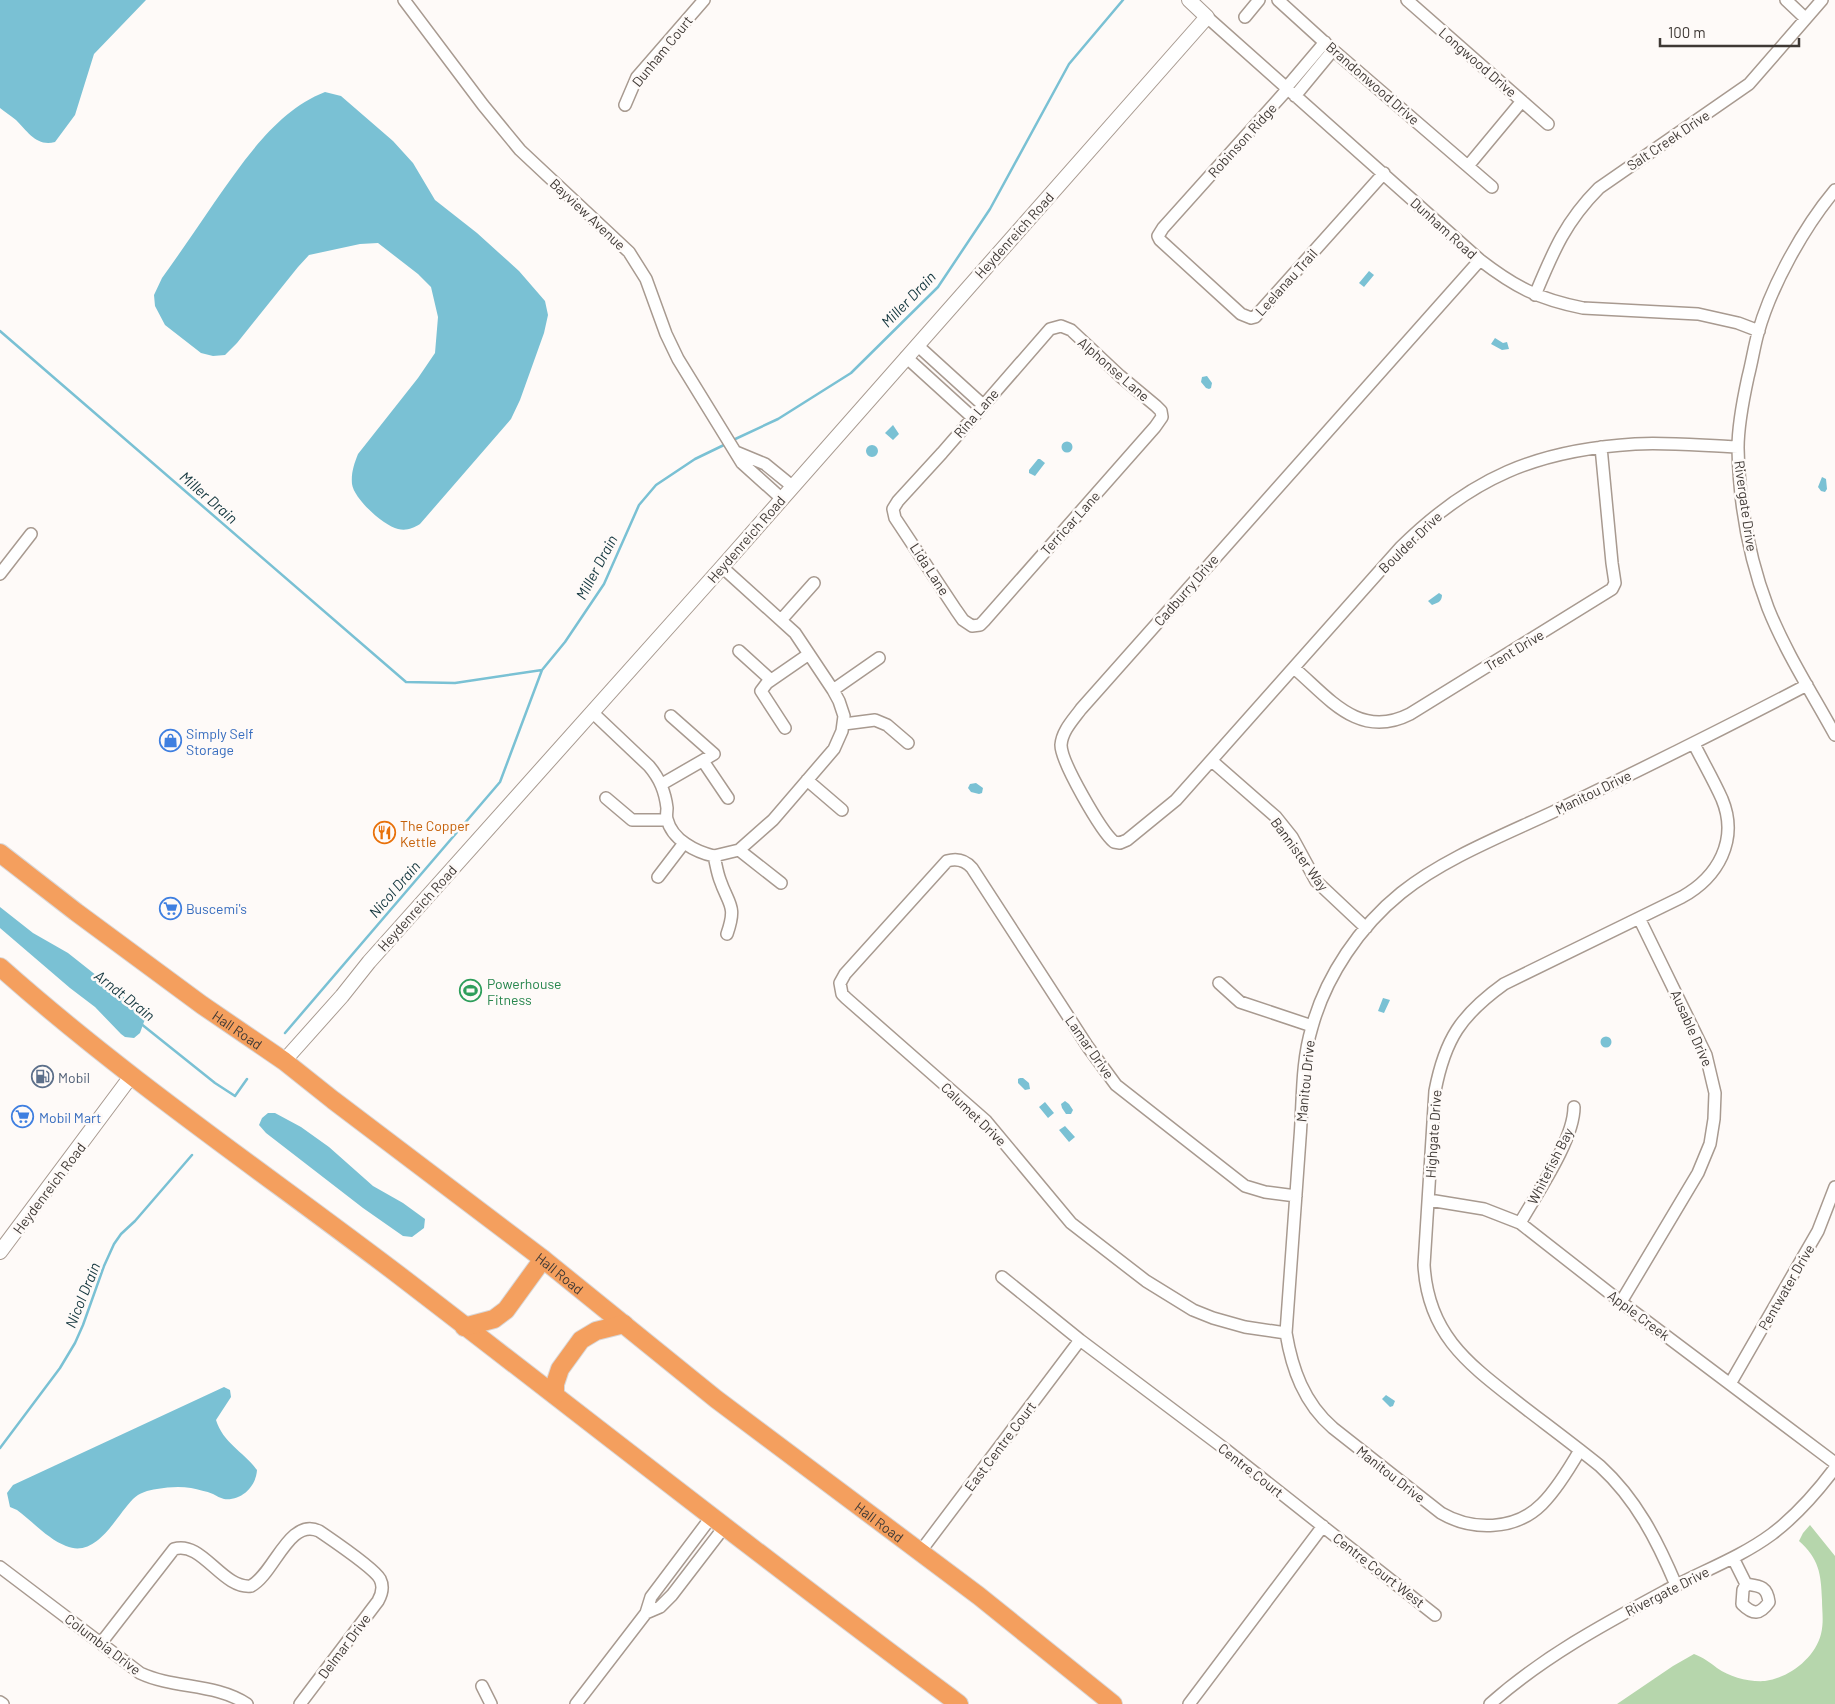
<svg xmlns="http://www.w3.org/2000/svg" width="1835" height="1704" viewBox="0 0 1835 1704" font-family="Barlow,sans-serif">
	<rect width="100%" height="100%" fill="#fefaf8"/>
	<!-- green -->
	<path fill="#b6d6ac" d="M1810 1525 1835 1556V1704H1617L1673 1666 1694 1654C1704 1658 1709 1662 1717 1668 1730 1677 1748 1682 1765 1681 1789 1678 1815 1658 1821 1634 1824 1622 1822 1611 1822 1600 1821 1573 1819 1559 1799 1541L1803 1533Z"/>
	<!-- water -->
	<path fill="#7ac1d4" d="M0 0H146L94 54 75 115 55 142C37 147 28 132 16 120 11 116 5 112 0 108Z
		M325 92 341 96 393 141 413 163 435 200 477 233 519 271 545 301 548 315 544 333 520 400 511 419 420 524C413 528 407 531 398 529 384 526 354 499 352 484 351 473 354 464 358 454L418 378 435 353 438 317 431 287 418 274 378 243 360 244 309 255 298 267 237 343 225 355 213 356 201 353 165 325 155 306 154 295 162 278C180 253 197 228 214 203 243 162 276 111 325 92Z
		M1369 271 1374 275 1364 287 1359 283Z
		M1495 338 1503 343 1507 342 1509 349 1502 350 1491 344Z
		M1207 376 1212 383 1211 388 1209 389 1206 388 1201 382 1202 377Z
		M893 425 899 434 893 440 885 433Z
		M1061.5 447a5.5 5.5 0 1 1 11 0a5.5 5.5 0 1 1-11 0Z
		M866 451a6 6 0 1 1 12 0a6 6 0 1 1-12 0Z
		M1038 459H1040L1045 463 1035 476 1029 473V470Z
		M1822 477 1826 479 1827 489 1825 492 1821 491 1818 487Z
		M1439 593 1442 595C1442 602 1437 603 1432 605L1428 601Z
		M976 783 983 788 982 793 979 794 971 792 968 788 970 784Z
		M0 907 33 933 68 953 140 1010 145 1019 140 1033 134 1038 125 1037 121 1034 95 1007 70 988 0 928Z
		M1383 998 1390 1000 1384 1013 1378 1011Z
		M1600.5 1042a5.5 5.5 0 1 1 11 0a5.5 5.5 0 1 1-11 0Z
		M1020 1078H1023L1029 1083 1030 1089 1025 1090 1018 1083V1079Z
		M1065 1101 1069 1104 1073 1110 1071 1114H1066L1062 1108 1061 1104Z
		M1045 1102 1054 1113 1048 1118 1039 1107Z
		M268 1113H275L301 1127 329 1147 373 1186 403 1203 425 1219 424 1228 412 1237 403 1236 363 1208 266 1133 259 1125 262 1118Z
		M1065 1126 1075 1137 1069 1142 1059 1130Z
		M224 1387 230 1390 231 1397 216 1420C223 1443 244 1452 257 1470 256 1487 241 1501 224 1499 220 1498 217 1496 213 1494 206 1491 199 1490 191 1488 180 1486 168 1487 157 1489 148 1490 139 1493 133 1499 116 1516 97 1559 66 1546 48 1539 33 1522 17 1510L10 1507 7 1493 13 1485Z
		M1386 1395 1395 1401 1393 1406 1390 1407 1382 1399Z"/>
	<g fill="none" stroke-linecap="round" stroke-linejoin="round">
		<!-- stream -->
		<path stroke="#7ac1d4" stroke-width="2.5" d="M0 331 406 682 455 683 542 670
			M731 441 778 419 851 373 938 287 990 209 1069 64 1123 0
			M140 1023 215 1083 235 1096 247 1079
			M285 1033 500 782 542 670 565 642 604 584 639 505 656 485 695 459 726 444
			M0 1448 60 1368 75 1343 83 1325 104 1266 114 1244 121 1234 135 1221 192 1155"/>
		<defs>
			<path id="minor" d="M404 0 483 105 520 150 629 252 646 279 666 334 678 359 742 463 781 498
				M1278 0 1333 50 1492 187
				M1407 0 1548 124
				M1786 0 1805 18
				M1207 17 1480 260C1515 287 1538 299 1583 308L1698 314 1738 323 1759 331
				M1245 17 1259 0
				M1325 42 1286 88 1284 93 1163 228 1158 236 1160 240 1241 314 1251 318 1255 317 1384 173
				M1295 96 1333 50
				M625 105 637 77 704 0
				M1468 166 1522 101
				M1835 190C1804 227 1771 286 1758 333 1754 347 1752 362 1748 377 1743 400 1738 425 1738 448 1739 501 1749 558 1768 608 1786 653 1812 693 1835 735
				M1480 260 1081 709C1073 720 1062 731 1061 745 1061 762 1101 831 1114 842L1120 843 1127 840 1176 800 1401 547C1471 478 1536 450 1635 444 1669 442 1704 446 1738 447
				M1535 295C1553 252 1565 222 1599 188L1749 84 1822 0
				M1061 326 1071 330 1120 376 1156 406 1161 411 1162 417 1155 427 984 621 980 625 972 626 963 620 956 610 895 518 893 509 898 501 942 453 1050 329Z
				M917 345 983 405
				M906 357 972 417
				M736 452 765 464 792 486
				M0 574 31 534
				M781 620 814 583
				M739 651 771 680
				M1294 668C1329 698 1359 740 1410 714L1612 589 1615 583 1612 563 1601 447
				M833 690 879 658
				M592 712 649 766C660 779 665 791 667 808 667 811 666 816 667 819 672 840 696 852 714 856 716 864 717 872 720 880 729 906 737 905 727 934
				M844 724 875 720 887 725 908 743
				M785 728 761 691 767 683 809 654
				M703 761 728 798
				M1212 761 1276 817 1292 837 1316 881 1366 928
				M807 780 842 810
				M662 784 714 754 671 716
				M606 798 632 820H667
				M739 850 781 883
				M714 856 739 850 773 820 834 749 842 731 844 716 839 701 833 690 795 633 722 567
				M658 877 684 843
				M1219 983 1240 1002 1312 1026
				M1429 1200 1484 1209 1520 1223 1621 1302 1835 1463
				M1520 1223C1537 1193 1574 1140 1574 1107
				M1002 1277 1080 1340 1225 1449 1435 1615
				M1621 1302 1698 1173 1710 1144 1714 1119 1715 1093 1706 1055 1639 918
				M1286 1333 1245 1327 1213 1318 1193 1310 1146 1281 1071 1223 986 1121 846 998 842 994 840 983 845 974 947 861C957 858 965 860 972 868L1088 1047 1116 1085 1245 1186 1265 1192 1296 1196
				M1730 1384 1818 1231 1835 1187
				M1580 1450C1569 1469 1557 1489 1542 1504 1515 1531 1472 1531 1441 1513L1333 1428C1304 1403 1292 1369 1286 1333 1291 1268 1295 1203 1300 1138 1303 1101 1301 1063 1312 1027 1326 976 1360 926 1401 893 1443 859 1504 835 1553 812 1638 771 1723 729 1807 685
				M920 1552 1080 1340
				M1733 1558 1746 1584 1743 1590 1742 1604C1753 1615 1760 1615 1769 1602 1767 1586 1760 1586 1746 1584
				M0 1567 140 1673C174 1689 215 1683 247 1704
				M1676 1585C1657 1540 1636 1499 1600 1466 1574 1445 1547 1425 1521 1405 1470 1365 1428 1336 1424 1265L1435 1091C1445 1039 1461 1015 1504 984L1682 897C1718 877 1739 840 1722 799 1714 781 1703 762 1694 744
				M646 1613 660 1607 672 1595 725 1526
				M101 1643 174 1549C202 1540 222 1589 251 1586 274 1574 289 1517 319 1531 332 1540 374 1568 380 1579 384 1587 382 1594 378 1601L300 1704
				M482 1686 491 1704
				M0 1702 3 1704
				M576 1704 646 1613 651 1597 712 1516
				M1189 1704 1323 1526
				M1490 1704C1544 1656 1606 1623 1669 1589 1703 1571 1741 1557 1772 1534 1797 1515 1817 1492 1835 1468"/>
			<path id="tertiary" d="M284 1061 342 996 369 962 722 567 1207 17 1189 0
				M0 1252 132 1075"/>
			<g id="trunk">
				<path id="s1" d="M0 853 76 912 202 1005 284 1061 333 1100 543 1259 716 1399 979 1596 1113 1704"/>
				<path d="M0 967C127 1080 269 1176 404 1279 589 1421 771 1565 959 1704"/>
				<path d="M464 1327 494 1319 506 1310 543 1259"/>
				<path d="M555 1395V1384L560 1369 581 1340 596 1331 624 1324"/>
			</g>
		</defs>
		<!-- minor casing -->
		<use href="#minor" stroke="#a89a90" stroke-width="14"/>
		<!-- tertiary casing -->
		<use href="#tertiary" stroke="#a89a90" stroke-width="16"/>
		<!-- trunk casing -->
		<use href="#trunk" stroke="#d9d7d7" stroke-width="20"/>
		<!-- minor -->
		<use href="#minor" stroke="#fff" stroke-width="11"/>
		<!-- tertiary -->
		<use href="#tertiary" stroke="#fff" stroke-width="14"/>
		<!-- trunk -->
		<use href="#trunk" stroke="#f49f5e" stroke-width="18"/>
	</g>
	<!-- icons -->
	<defs>
		<symbol id="shop-ring" viewBox="-11 -11 22 22"><circle r="9.5" fill="#fefaf8" stroke="#3f7fe0" stroke-width="1.5"/><path d="M-5-2.5h2.3a2.7 3.5 0 0 1 5.4 0H5L5.5 6h-11ZM-1.5-2.5h3a1.5 2.3 0 0 0-3 0Z" fill="#3f7fe0"/></symbol>
		<symbol id="restaurant-ring" viewBox="-11 -11 22 22"><circle r="9.5" fill="#fefaf8" stroke="#e8710a" stroke-width="1.5"/><path d="M-5-6h1v4h1v-4h1v4h1v-4h1v5L-1.5 .5V6h-2V.5L-5-1ZM5-6V6H3V1.5H1.5Q1.5-4 5-6Z" fill="#e8710a"/></symbol>
		<symbol id="supermarket-ring" viewBox="-11 -11 22 22"><circle r="9.5" fill="#fefaf8" stroke="#3f7fe0" stroke-width="1.5"/><path d="M-6-5.5h2.5l.6 2H6L4.5 2H-2.5L-4.4-4H-6ZM-1.5 3.2a1.3 1.3 0 1 0 .1 0ZM3 3.2a1.3 1.3 0 1 0 .1 0Z" fill="#3f7fe0"/></symbol>
		<symbol id="stadium-ring" viewBox="-11 -11 22 22"><circle r="9.5" fill="#fefaf8" stroke="#2e9e5b" stroke-width="1.5"/><path d="M0-5a6.5 5 0 1 0 0 10a6.5 5 0 1 0 0-10ZM-3.5-1.8h7v3.6h-7Z" fill="#2e9e5b"/></symbol>
		<symbol id="fuel-ring" viewBox="-11 -11 22 22"><circle r="9.5" fill="#fefaf8" stroke="#5c6f8a" stroke-width="1.5"/><path d="M-5.5-6h7V0h2V4h1.3V-2.5L3-4.5l.8-.8L6-3V5H2.5V1h-1V6h-7ZM-4.2-4.7v3.2H.2V-4.7Z" fill="#5c6f8a"/></symbol>
	</defs>
	<g fill-rule="evenodd">
		<use href="#shop-ring" x="158" y="728" width="25" height="25"/>
		<use href="#restaurant-ring" x="372" y="820" width="25" height="25"/>
		<use href="#supermarket-ring" x="158" y="896" width="25" height="25"/>
		<use href="#stadium-ring" x="458" y="978" width="25" height="25"/>
		<use href="#fuel-ring" x="30" y="1064" width="25" height="25"/>
		<use href="#supermarket-ring" x="10" y="1104" width="25" height="25"/>
	</g>
	<g text-anchor="middle" dominant-baseline="central" stroke-width="5" stroke-linejoin="round" paint-order="stroke">
		<!-- street labels -->
		<g font-size="14" fill="#3f3935" stroke="#fefaf8">
			<text transform="translate(662 51) rotate(-51)">Dunham Court</text>
			<text transform="translate(1478 62) rotate(41)">Longwood Drive</text>
			<text transform="translate(1373 83) rotate(41)">Brandonwood Drive</text>
			<text transform="translate(1242 140) rotate(-48)">Robinson Ridge</text>
			<text transform="translate(1668 140) rotate(-34)">Salt Creek Drive</text>
			<text transform="translate(588 214) rotate(43)">Bayview Avenue</text>
			<text transform="translate(1444 228) rotate(42)">Dunham Road</text>
			<text transform="translate(1014 235) rotate(-48)">Heydenreich Road</text>
			<text transform="translate(1286 282) rotate(-48)">Leelanau Trail</text>
			<text transform="translate(1114 369) rotate(41)">Alphonse Lane</text>
			<text transform="translate(976 413) rotate(-49)">Rina Lane</text>
			<text transform="translate(1746 506) rotate(82)">Rivergate Drive</text>
			<text transform="translate(1070 523) rotate(-48)">Terricar Lane</text>
			<text transform="translate(746 539) rotate(-49)">Heydenreich Road</text>
			<text transform="translate(1410 542) rotate(-44)">Boulder Drive</text>
			<text transform="translate(930 569) rotate(57)">Lida Lane</text>
			<text transform="translate(1186 590) rotate(-49)">Cadburry Drive</text>
			<text transform="translate(1514 650) rotate(-31)">Trent Drive</text>
			<text transform="translate(1593 792) rotate(-26)">Manitou Drive</text>
			<text transform="translate(1300 854) rotate(54)">Bannister Way</text>
			<text transform="translate(417 908) rotate(-48)">Heydenreich Road</text>
			<text transform="translate(1692 1028) rotate(66)">Ausable Drive</text>
			<text stroke="none"><textPath href="#s1" startOffset="296">Hall Road</textPath></text>
			<text transform="translate(1090 1047) rotate(55)">Lamar Drive</text>
			<text transform="translate(1305 1081) rotate(-84)">Manitou Drive</text>
			<text transform="translate(974 1114) rotate(44)">Calumet Drive</text>
			<text transform="translate(1433 1134) rotate(-86)">Highgate Drive</text>
			<text transform="translate(1550 1166) rotate(-63)">Whitefish Bay</text>
			<text transform="translate(49 1188) rotate(-53)">Heydenreich Road</text>
			<text stroke="none"><textPath href="#s1" startOffset="700">Hall Road</textPath></text>
			<text transform="translate(1786 1287) rotate(-60)">Pentwater Drive</text>
			<text transform="translate(1639 1315) rotate(37)">Apple Creek</text>
			<text transform="translate(1000 1446) rotate(-53)">East Centre Court</text>
			<text transform="translate(1251 1470) rotate(38)">Centre Court</text>
			<text transform="translate(1391 1474) rotate(38)">Manitou Drive</text>
			<text stroke="none"><textPath href="#s1" startOffset="1105">Hall Road</textPath></text>
			<text transform="translate(1379 1570) rotate(38)">Centre Court West</text>
			<text transform="translate(1667 1591) rotate(-27)">Rivergate Drive</text>
			<text transform="translate(103 1644) rotate(37)">Columbia Drive</text>
			<text transform="translate(344 1646) rotate(-53)">Delmar Drive</text>
		</g>
		<!-- shop labels -->
		<g font-size="14" fill="#366cbe" stroke="#fefaf8" text-anchor="start">
			<text x="186" y="733">Simply Self<tspan x="186" dy="16">Storage</tspan></text>
			<text x="186" y="908">Buscemi's</text>
			<text x="39" y="1117">Mobil Mart</text>
		</g>
		<!-- food labels -->
		<g font-size="14" fill="#c56008" stroke="#fefaf8" text-anchor="start">
			<text x="400" y="825">The Copper<tspan x="400" dy="16">Kettle</tspan></text>
		</g>
		<!-- leisure labels -->
		<g font-size="14" fill="#27864d" stroke="#fefaf8" text-anchor="start">
			<text x="487" y="983">Powerhouse<tspan x="487" dy="16">Fitness</tspan></text>
		</g>
		<!-- service labels -->
		<g font-size="14" fill="#4e5e75" stroke="#fefaf8" text-anchor="start">
			<text x="58" y="1077">Mobil</text>
		</g>
		<!-- water labels -->
		<g font-size="15" font-style="italic" fill="#13363e" stroke="#fefaf8">
			<text transform="translate(908 299) rotate(-46)">Miller Drain</text>
			<text transform="translate(209 497) rotate(41)">Miller Drain</text>
			<text transform="translate(596 567) rotate(-62)">Miller Drain</text>
			<text transform="translate(394 889) rotate(-49)">Nicol Drain</text>
			<text transform="translate(125 995) rotate(38)">Arndt Drain</text>
			<text transform="translate(82 1295) rotate(-68)">Nicol Drain</text>
		</g>
	</g>
	<!-- scale -->
	<path d="M1660 38v8h139v-8" fill="none" stroke="#3f3935" stroke-width="2.5"/>
	<text x="1668" y="38" font-size="15" fill="#3f3935" stroke="#fefaf8" stroke-width="4" paint-order="stroke">100 m</text>
</svg>
